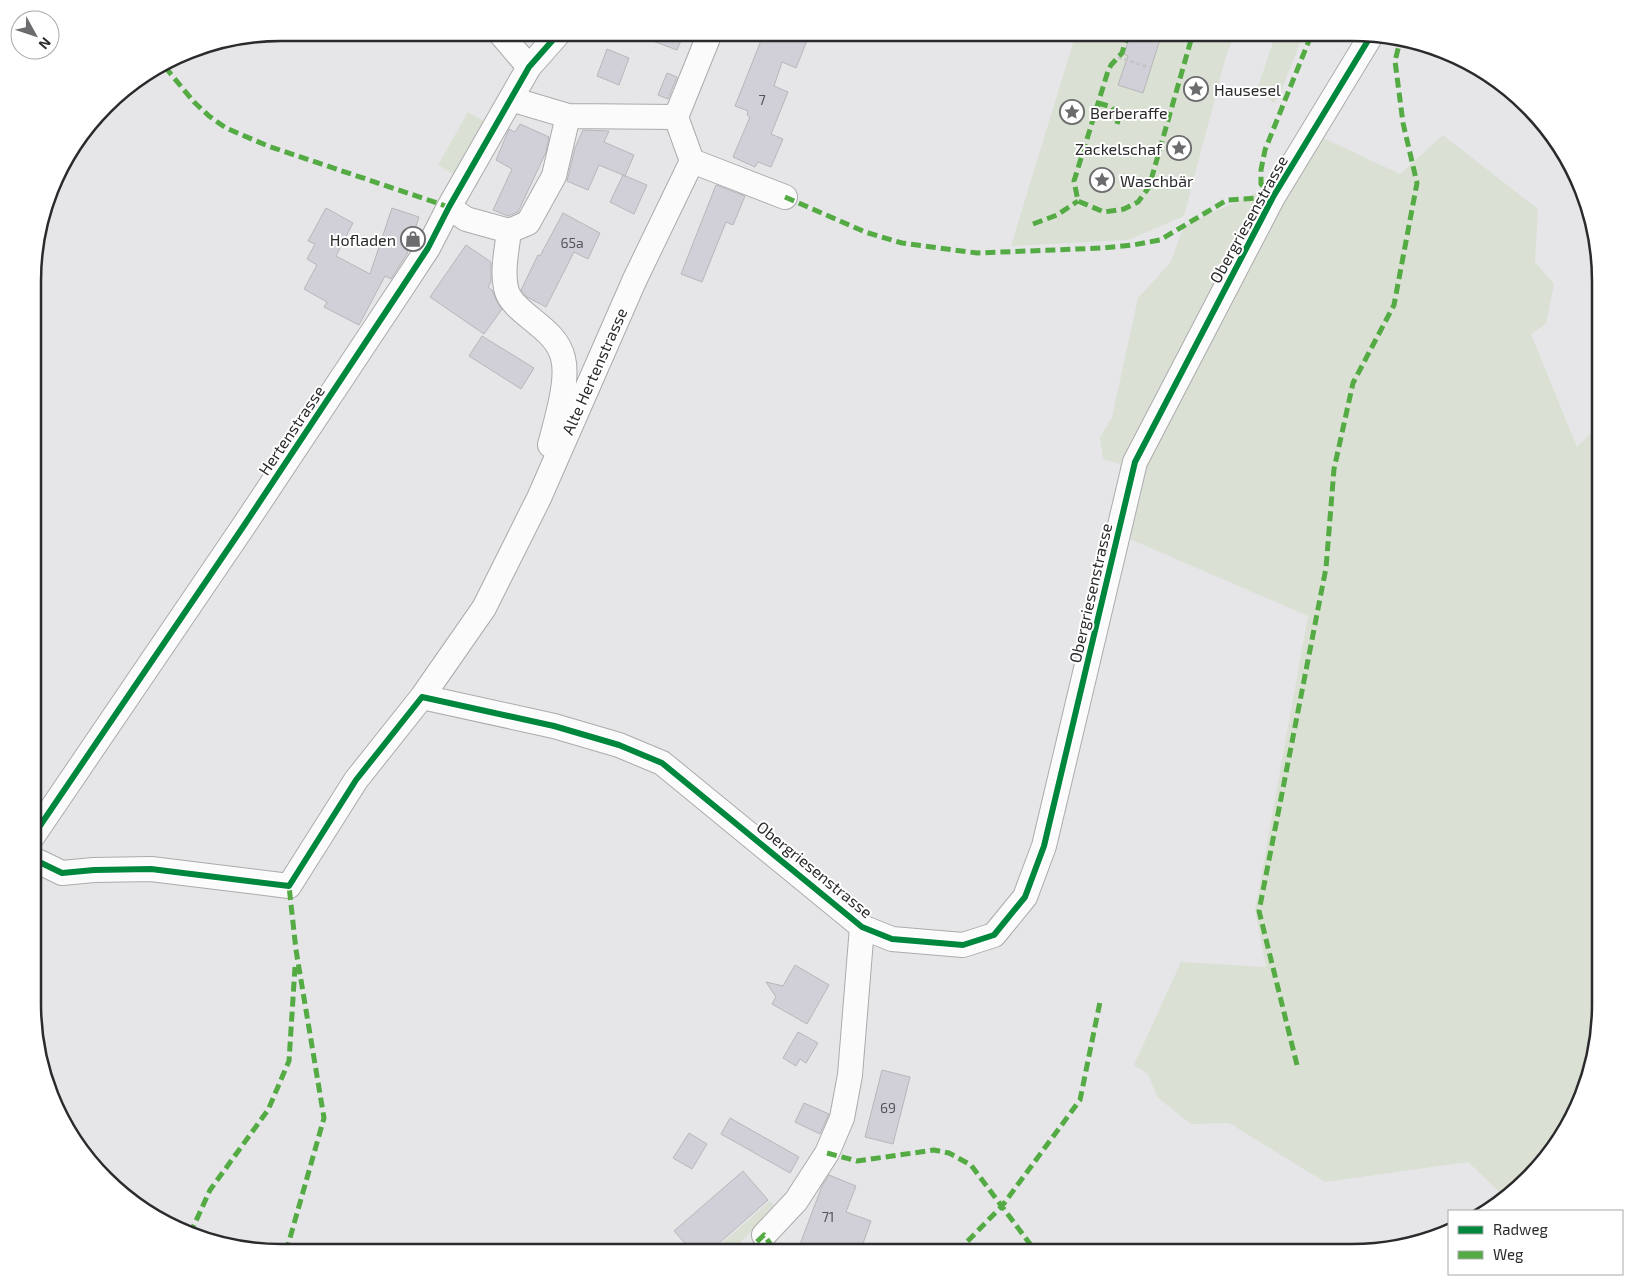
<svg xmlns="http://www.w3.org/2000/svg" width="1633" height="1285" viewBox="0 0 1633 1285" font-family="'Exo 2',sans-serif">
	<rect width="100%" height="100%" fill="#e6e6e9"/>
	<!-- green -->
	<path fill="#dae0d3" d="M1076 33H1235L1226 56 1184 216 1128 240 1011 246Z
		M1276 33H1304L1281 91 1274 103 1257 90Z
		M468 112 487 123 458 177 438 165Z
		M1443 135 1538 209 1535 262 1554 284 1546 324 1531 334 1577 447 1600 424V1020L1581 1099 1538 1168 1506 1198 1468 1162 1325 1182 1229 1123 1191 1124 1158 1098 1148 1074 1134 1065 1181 962 1266 967 1255 910 1308 616 1125 537 1120 464 1103 459 1100 438 1112 417 1138 298 1170 263 1184 226 1292 176 1319 136 1400 174Z
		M770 1201 776 1208 730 1252H712Z"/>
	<!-- building -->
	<path fill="#d1d0d9" stroke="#b7b7b9" d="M634 33H684L677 50 634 34Z
		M764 33H810L796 68 782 62 774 86 788 92 771 134 783 139 771 167 758 162 755 167 733 157 750 117 747 115 748 111 735 106Z
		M1131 33H1162L1143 93 1118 85 1128 56 1124 54Z
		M607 49 629 58 619 85 597 76Z
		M667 73 677 77 668 99 658 95Z
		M520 124 549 137 546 152 518 212 508 216 493 210 512 169 496 160 509 129 515 132Z
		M583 130 609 131 604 142 634 155 625 176 599 165 588 190 567 181 575 148Z
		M623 175 647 185 634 214 610 202Z
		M716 185 745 196 733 225 726 222 702 282 681 274Z
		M326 208 353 223 336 256 370 274 392 208 419 217 407 254 391 279 385 276 359 325 324 307 327 302 304 289 317 265 307 259 315 244 308 241Z
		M563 213 600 233 588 259 574 252 546 307 527 297 521 290 538 255 540 256Z
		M466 245 491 262V282L488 287 492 290 497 302 502 309 484 334 430 297Z
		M482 336 534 368 521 389 469 356Z
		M795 965 829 985 807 1024 772 1004 776 997 766 982 783 986Z
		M798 1032 818 1043 806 1063 800 1059 796 1066 783 1058Z
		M882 1070 910 1077 893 1144 865 1137Z
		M804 1103 829 1114 820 1134 795 1122Z
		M730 1118 799 1157 790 1173 721 1134Z
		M689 1133 707 1144 692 1169 673 1158Z
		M743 1171 768 1200 709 1252H693L674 1231Z
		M829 1175 856 1186 846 1212 871 1221 860 1252H812L799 1247 822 1186Z"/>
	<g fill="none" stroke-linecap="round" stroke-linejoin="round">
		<defs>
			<path id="minor" d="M500 33 529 67
				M511 99 568 116 676 117
				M692 161 785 197
				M449 207 466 219 509 231 528 223 554 176 568 116
				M509 231C507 249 502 270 506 288 511 314 556 326 563 358 569 381 556 421 550 445
				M422 697 484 608 539 498 635 279 692 161 676 117 710 33
				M33 836 245 524 401 289 428 248 449 207 529 67 559 33
				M33 859 62 873 94 870 151 869 289 886 356 780 422 697 554 726 619 745 662 763 862 927 892 939 963 945 994 935 1025 897 1044 846 1135 462 1273 197 1372 34
				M764 1235 796 1201 827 1153 842 1118 850 1075 862 927"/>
		</defs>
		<!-- minor casing -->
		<use href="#minor" stroke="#ababad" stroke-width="26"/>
		<!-- path -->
		<path stroke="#c5c5c6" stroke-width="3" stroke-dasharray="4 2.5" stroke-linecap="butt" d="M1118 57 1148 67"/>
		<!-- minor -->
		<use href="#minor" stroke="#fbfbfc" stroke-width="24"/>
		<!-- quiet -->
		<path stroke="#54ab44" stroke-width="5" stroke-dasharray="10 5" stroke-linecap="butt" d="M1128 33 1122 53 1111 65 1108 71 1074 181 1078 201 1104 212 1124 209 1138 202 1149 187 1193 33
			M165 67 194 102 209 116 226 128 268 146 449 207
			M1098 103 1112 107 1119 117 1117 124
			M785 197 865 232 902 243 977 253 1103 248 1133 245 1160 240 1227 200 1273 197
			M1273 197 1261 184V170L1265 150 1312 33
			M1033 224 1057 215 1078 201
			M1297 1065 1259 911 1326 568 1334 469 1353 383 1394 305 1417 183 1403 123 1395 61 1400 41
			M827 1153 857 1161 934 1150 949 1153 971 1165 1036 1252
			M190 1234 210 1190 268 1110 289 1061 295 967
			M286 1252 324 1118 296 950 289 886
			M746 1252 764 1235 776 1252
			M957 1252 1002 1206 1080 1100 1100 1002"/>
		<defs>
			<path id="cycleway" d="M33 836 245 524 401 289 428 248 449 207 529 67 559 33
				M33 859 62 873 94 870 151 869 289 886 356 780 422 697 554 726 619 745 662 763 862 927 892 939 963 945 994 935 1025 897 1044 846 1135 462 1273 197 1372 34"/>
		</defs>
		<!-- cycleway casing -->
		<use href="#cycleway" stroke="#fff" stroke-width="9"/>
		<!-- cycleway -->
		<use href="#cycleway" stroke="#00873e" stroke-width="6"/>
	</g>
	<!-- icons -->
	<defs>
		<symbol id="sight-ring" viewBox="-11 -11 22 22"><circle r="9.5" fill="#fff" stroke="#6c6c6f" stroke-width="1.5"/><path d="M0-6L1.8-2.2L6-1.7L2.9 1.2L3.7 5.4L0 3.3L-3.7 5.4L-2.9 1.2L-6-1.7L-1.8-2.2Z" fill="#6c6c6f"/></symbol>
		<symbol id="shop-ring" viewBox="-11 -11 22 22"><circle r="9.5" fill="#fff" stroke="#6c6c6f" stroke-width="1.5"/><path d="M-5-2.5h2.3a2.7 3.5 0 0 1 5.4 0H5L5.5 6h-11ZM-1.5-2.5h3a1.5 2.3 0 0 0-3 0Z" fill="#6c6c6f"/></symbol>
	</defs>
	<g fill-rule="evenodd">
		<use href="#sight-ring" x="1182" y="75" width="28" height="28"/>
		<use href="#sight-ring" x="1058" y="98" width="28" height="28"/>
		<use href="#sight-ring" x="1165" y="134" width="28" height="28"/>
		<use href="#sight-ring" x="1088" y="166" width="28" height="28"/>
		<use href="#shop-ring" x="399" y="225" width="28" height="28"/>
	</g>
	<g text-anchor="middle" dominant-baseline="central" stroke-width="4" stroke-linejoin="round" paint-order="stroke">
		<!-- number labels -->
		<g font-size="14" fill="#555559">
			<text x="762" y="99">7</text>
			<text x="572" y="242">65a</text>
			<text x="888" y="1107">69</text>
			<text x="828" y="1216">71</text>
		</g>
		<!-- poi labels -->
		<g font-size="16" fill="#2b2b2d" stroke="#fff" text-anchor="start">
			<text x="1214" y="89">Hausesel</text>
			<text x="1090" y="112">Berberaffe</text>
			<text x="1162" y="148" text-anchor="end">Zackelschaf</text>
			<text x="1120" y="180">Waschbär</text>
			<text x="396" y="239" text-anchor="end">Hofladen</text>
		</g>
		<!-- street labels -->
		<g font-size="16" fill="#2b2b2d" stroke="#fff">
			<text transform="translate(1248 219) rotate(-61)">Obergriesenstrasse</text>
			<text transform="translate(594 371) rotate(-66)">Alte Hertenstrasse</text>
			<text transform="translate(291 430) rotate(-56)">Hertenstrasse</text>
			<text transform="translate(1090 593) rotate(-77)">Obergriesenstrasse</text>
			<text transform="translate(815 869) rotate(39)">Obergriesenstrasse</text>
		</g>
	</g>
	<!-- crop -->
	<path d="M0 0H1633V1285H0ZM281 41H1352A240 240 0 0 1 1592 281V1004A240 240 0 0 1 1352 1244H281A240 240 0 0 1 41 1004V281A240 240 0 0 1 281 41Z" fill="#fff" fill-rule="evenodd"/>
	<path fill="none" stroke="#2b2b2d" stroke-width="2.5" d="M281 41H1352A240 240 0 0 1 1592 281V1004A240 240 0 0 1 1352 1244H281A240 240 0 0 1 41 1004V281A240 240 0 0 1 281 41Z"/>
	<!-- legend -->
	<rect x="1448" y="1210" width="175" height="65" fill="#ffffff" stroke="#aaaaab"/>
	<rect x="1458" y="1226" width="25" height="8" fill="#00873e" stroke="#aaaaab"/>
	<text x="1493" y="1235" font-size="15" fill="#2b2b2d">Radweg</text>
	<rect x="1458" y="1251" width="25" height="8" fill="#54ab44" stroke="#aaaaab"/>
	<text x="1493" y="1260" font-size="15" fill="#2b2b2d">Weg</text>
	<!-- north arrow -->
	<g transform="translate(35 35) rotate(130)"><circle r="24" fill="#ffffff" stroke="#aaaaab"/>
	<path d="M0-4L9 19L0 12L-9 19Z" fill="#6c6c6f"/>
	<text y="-8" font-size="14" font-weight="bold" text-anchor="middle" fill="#2b2b2d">N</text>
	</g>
</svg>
